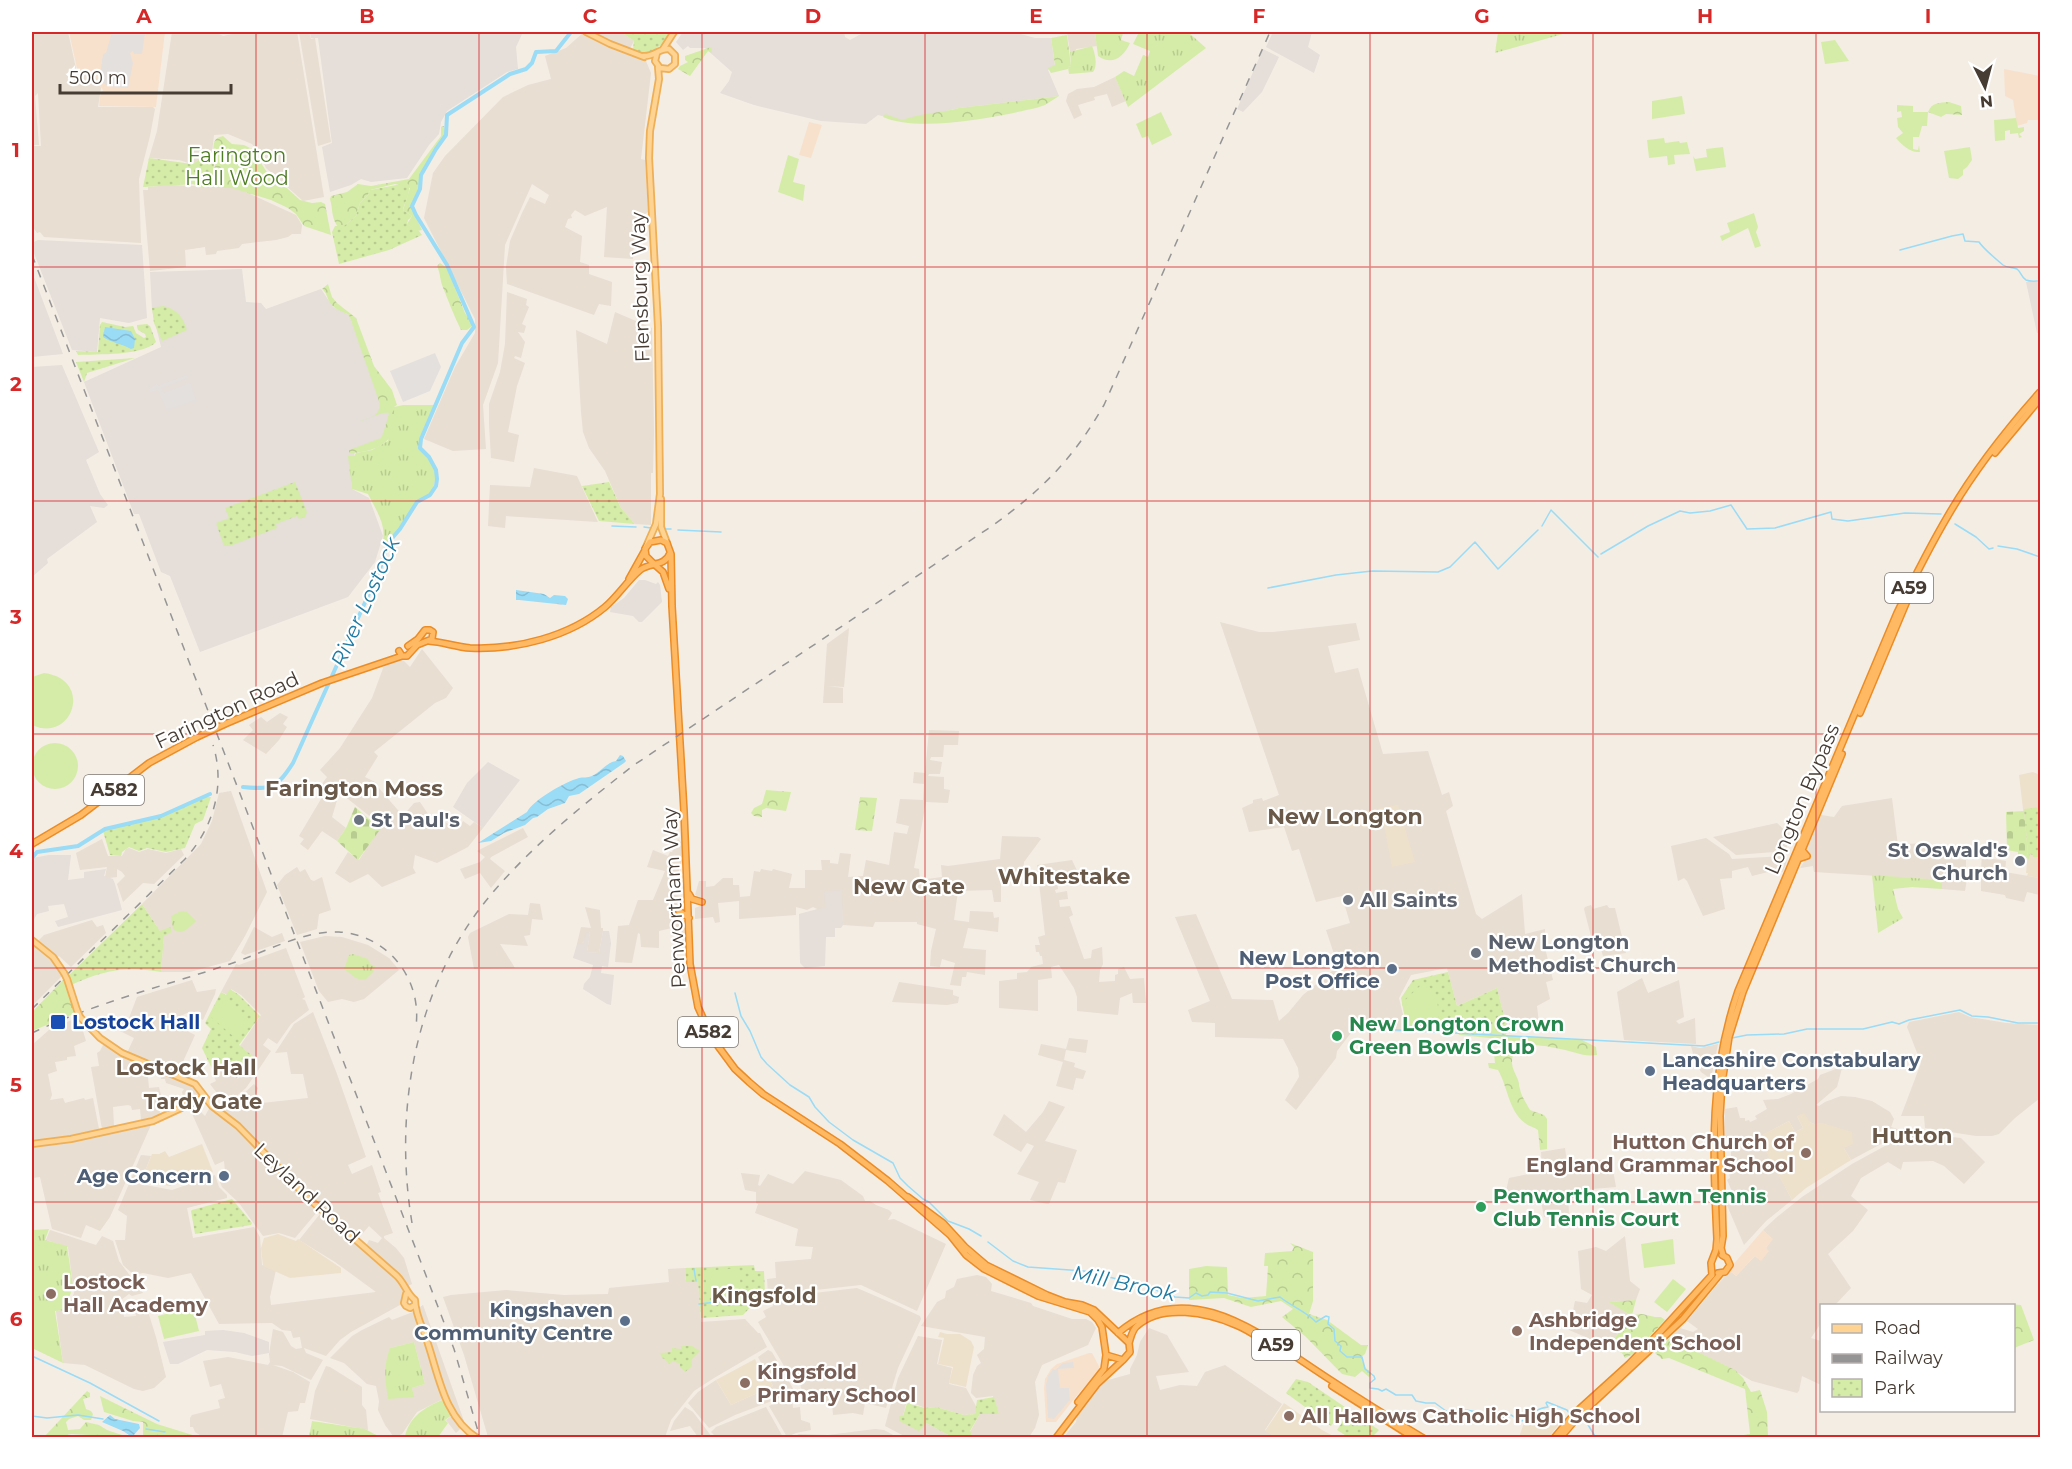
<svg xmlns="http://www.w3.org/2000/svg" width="2072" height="1469" viewBox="0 0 2072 1469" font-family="Montserrat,sans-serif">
	<defs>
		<pattern id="grass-tufts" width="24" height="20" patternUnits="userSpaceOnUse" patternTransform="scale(1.5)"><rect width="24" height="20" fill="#d5eca8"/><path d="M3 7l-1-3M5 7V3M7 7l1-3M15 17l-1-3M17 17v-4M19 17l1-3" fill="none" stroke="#b8cb91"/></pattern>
		<pattern id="forest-crowns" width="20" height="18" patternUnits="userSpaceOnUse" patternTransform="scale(1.5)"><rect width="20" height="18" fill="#d5eca8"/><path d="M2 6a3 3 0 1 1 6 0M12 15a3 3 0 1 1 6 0" fill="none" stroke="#b8cb91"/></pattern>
		<pattern id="cemetery-stones" width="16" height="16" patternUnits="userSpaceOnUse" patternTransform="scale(1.5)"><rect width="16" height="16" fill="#d5eca8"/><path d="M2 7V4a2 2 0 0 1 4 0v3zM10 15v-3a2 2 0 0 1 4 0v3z" fill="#b8cb91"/></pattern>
		<pattern id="park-dots" width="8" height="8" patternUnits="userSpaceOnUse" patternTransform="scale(1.5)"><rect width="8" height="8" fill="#d5eca8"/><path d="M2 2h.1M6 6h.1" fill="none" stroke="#b8cb91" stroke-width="1.8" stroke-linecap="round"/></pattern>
		<pattern id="water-waves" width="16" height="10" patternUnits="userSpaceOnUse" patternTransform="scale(1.5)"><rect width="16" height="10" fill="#9adbf6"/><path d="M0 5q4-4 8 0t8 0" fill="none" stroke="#86bdd3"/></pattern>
	</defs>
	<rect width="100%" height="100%" fill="#f4ede4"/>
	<!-- residential -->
	<path fill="#e8ded1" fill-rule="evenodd" d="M32 32H68L77 73 95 74 101 88 98 107H153L155 109 150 136 139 179 141 243 44 237 40 232 37 233 32 226V146H41L38 93 35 96 39 145H32Z
		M172 32H218L219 34 223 36 242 32H297L324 197 303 201 266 168 258 151 252 144 228 134 214 135 212 152 192 164 179 160 149 158 157 131Z
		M299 32H309L311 39 315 38 331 142 318 146Z
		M584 32 590 35 594 32H621L634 41 627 54 646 61 651 73 641 159 645 160 648 212 635 221 633 259 604 257 607 207 585 216 575 210 571 215 572 218 568 219 565 227 582 236 580 262 589 265V274L612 282 611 306 599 304 594 315 507 284 506 267 510 241 522 213 530 197 545 204 549 195 532 184 505 245 498 363 483 405 486 449 453 451 424 439 455 367 475 333V319L424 218 433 173 445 156 503 97 528 85 551 79 545 56 566 48Z
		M1067 32H1107L1095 33 1097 46 1076 49 1075 52H1070Z
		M1115 77 1126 101 1112 107 1107 94 1094 97 1095 100 1078 105 1082 115 1074 119 1066 101 1068 94 1077 89 1094 87Z
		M171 185 237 188 296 215 302 225 301 234H292L288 237 276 240 242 244 239 248 217 251 216 254 206 255 205 247 185 250 186 267 150 271 143 190H148V187Z
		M507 292 527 299 526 305 529 307 522 324 526 326 524 333 518 332 525 342 521 358 515 356 514 358 525 363 517 386 508 432 519 435 514 462 491 458 489 424V404L500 372 505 344Z
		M615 312 652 328 654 432 653 473H651V525L635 524 621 508 605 471 589 448 583 432 581 412 576 330 607 344Z
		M534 468 577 476 598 522 506 516 505 528 488 526 490 485 530 487Z
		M1220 622 1259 632H1273L1356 623 1360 640 1328 646 1335 673 1358 668 1383 754 1428 751 1442 795 1449 792 1453 806 1446 811 1476 914 1482 919 1522 894 1525 934 1545 929 1546 952 1553 980 1546 982 1550 999 1537 1006 1539 1023 1507 1028 1497 988 1457 1006 1447 968 1411 975 1399 998 1407 1032 1354 1029 1337 1051 1336 1058 1296 1110 1285 1100 1299 1077 1298 1068 1283 1039 1215 1037V1023L1192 1022 1188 1010 1210 1001 1175 917 1196 914 1232 999 1273 1000 1279 1021 1288 1013 1303 995 1338 966 1326 930 1350 923 1342 896 1316 902 1299 849 1292 851 1284 827 1249 832 1242 808 1253 803V800L1262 798 1263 801 1279 795Z
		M849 628 844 687 827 686 843 688V703H823L827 644Z
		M422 649 453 688 446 698 435 703 374 752 378 756 365 777 377 783 378 787 403 816 414 803 420 802 430 817 440 818 448 824 459 828 463 821 470 826 474 822 483 828 468 847 437 863 415 855 413 868 416 873 382 887 368 874 350 883 335 873 348 852 359 860 384 822 372 818 343 795 338 797 332 817 346 828 337 841 322 831 308 850 300 844 304 839 299 836 324 794 319 788 327 777 320 770 340 748 372 698 385 663 398 659 404 661 410 667Z
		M280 713 288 717 283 724 287 727 279 740 266 754 243 740 253 730 249 725 261 717 267 722Z
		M929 730 959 731 958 745H944L943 757H931L930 760 942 762 940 774H929L928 776 944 777V789L950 790 948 803 926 802 914 868 919 869 920 880 942 877 941 865 948 866 1000 859 1002 836 1038 837 1041 839 1024 862 1023 871 1001 873V902H994L992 890 958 891 954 920 969 922 970 911 993 912 994 918 999 917 998 932 968 928 963 948 986 950 985 975 967 972 966 977H962L961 986 950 985 955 963 942 959 940 967 930 966 931 951 936 929 917 924V922H875L873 927 843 925 841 890 825 907 819 910 813 907 807 910 796 907V915L739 919V901L718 903 720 922 715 923 713 917 695 919V908L705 904V899L695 895 699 881H706V887L714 886 723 878H733V885H739L740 897 750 896 754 871 760 872 761 869 772 871 773 869 792 874 789 888H805V870H822L821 860H830V863L838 864 840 853 851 854 848 877 863 876 866 860 889 865 894 832 907 834 909 826 896 823 900 799 923 800 924 784 913 783 914 772 925 773Z
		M231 791 267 892 245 936 230 961 190 972H161L164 935 171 932 160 931 142 904 201 844 212 821 219 793Z
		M1892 798 1898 846 1905 844 1931 843 1932 854 1959 855V859L1966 860V869L1981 871 1982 852 1988 854V858L2006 861 2005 872 2040 878V895L2027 892 2024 902 2006 898 2005 895 1981 891V880L1967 879 1965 891 1942 889V880L1814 872 1813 866 1800 868 1808 855 1807 848 1821 815 1834 817 1842 806Z
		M1777 823 1789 834 1786 851 1736 855 1713 837Z
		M523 828 528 837 491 857 490 859 505 871 491 888 480 873 465 879 460 869 480 862 485 857 477 851Z
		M1706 838 1729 854 1732 859 1783 856 1787 858 1786 864 1783 872 1772 871 1752 876 1748 867 1732 871V878L1720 879 1725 909 1703 916 1687 881 1684 878 1678 881 1671 846Z
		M102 839 108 856H122L126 849 129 848 139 852 148 849 166 853 181 849 184 855 154 884 143 883 123 902 117 884 125 876 122 872 117 869V877L109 878 105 877 107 867 80 870 76 853Z
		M678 839 682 843 683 859 676 879 674 895 682 896 679 915 683 923 684 937 678 935 676 927 659 931V948L641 947 640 934 638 933 632 963 615 962 618 926 629 925 638 900H653L665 871 647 867 653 850 668 856 670 852H672Z
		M1072 860 1080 877 1057 881 1058 889 1055 890 1056 893 1067 891 1068 899 1059 900 1060 907 1070 906 1073 915 1069 917 1084 959 1091 958 1092 950 1102 947 1103 964 1100 970 1099 982 1115 981V975L1118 974V969L1124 967 1130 979 1144 978 1146 1003H1133L1132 993 1120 998 1118 1015 1077 1011V997L1074 988 1059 965 1051 967 1052 978 1038 980V1011L999 1008V981L1017 979V973L1027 972 1031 967 1043 964 1042 956H1040L1039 952H1036L1035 945H1040L1038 937 1045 935 1037 865Z
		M297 867 300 872 305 869 311 880 314 881 322 877 331 910 319 914 317 929 297 935 277 885 285 875Z
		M530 903 540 904 543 920 532 919 530 935 524 936 528 946 500 944 515 968 474 969 468 937 470 933 509 914 528 915Z
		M1591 905 1593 909 1607 905 1609 908H1615L1626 953 1603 956 1599 943 1593 944 1584 909 1585 907Z
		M585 907 600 910 601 928H603V931L599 953 587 952 590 932 581 945 577 944 581 927 591 928Z
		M92 920 97 927 103 925 106 933 71 967 59 956 56 959 37 942 44 935Z
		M254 927 272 937 282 933 285 941 245 955 241 953Z
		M325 936 342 937 368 945 389 958 399 970 364 999 354 1002 342 999 328 1002 319 991 300 942Z
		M32 942 44 950 58 967 62 976 32 1006Z
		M286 948 305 997 302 999 305 1000 309 1010 291 1024 277 1044 268 1038 263 1045 271 1051 246 1088 226 1105 210 1084 216 1081 214 1076 221 1070 226 1069 231 1072 238 1079 240 1075 239 1074 255 1058 240 1046 261 1015 241 995 231 989 228 995 221 992 236 964 239 965Z
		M1642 978 1648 993 1679 980 1684 1017 1676 1021 1679 1024 1695 1018 1696 1044 1624 1040 1617 992Z
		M192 980 197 992 216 989 215 994 203 1020 187 1013 172 1020 171 1023 195 1035 177 1075 126 1055 134 1038 120 1031 126 1018H129L137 997Z
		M899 982 953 990V995L959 997 958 1003 947 1005 892 1002Z
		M313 1012 337 1074 366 1157 348 1165 352 1174 372 1165 381 1192 378 1193 393 1233 384 1236V1238L396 1248 404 1258 412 1284 406 1287 399 1276 366 1246 369 1240 378 1243 382 1238 369 1226 358 1239 313 1200 224 1112 254 1084 258 1088 256 1094 262 1103 308 1098 303 1074H291L287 1052 275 1053 294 1024Z
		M1959 1012 1970 1017 2006 1023 2040 1025V1098L2015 1118 1999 1134 1992 1136H1976L1925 1128 1924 1116H1901L1921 1063 1907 1027 1909 1022Z
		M74 1019 85 1028 83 1031 86 1041 74 1046 76 1056 67 1057V1060L55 1062 57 1071 48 1074 52 1095 50 1100 63 1098 65 1103 84 1098 85 1100 93 1098 99 1129 61 1139 32 1142V1045L49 1030Z
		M1069 1038 1088 1040 1086 1053 1066 1050 1064 1060 1075 1063 1074 1067 1086 1071 1083 1079 1076 1078 1073 1090 1056 1086 1063 1062 1038 1055 1041 1044 1066 1049Z
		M104 1043 121 1055 142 1065 139 1073 148 1077 149 1088 159 1087 163 1104 159 1105 160 1115 141 1120 140 1109 132 1110 131 1106 128 1105 113 1107 114 1126 102 1129 91 1067 99 1066 97 1053 100 1051Z
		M1718 1044 1711 1079 1701 1072 1695 1061 1691 1046 1700 1048Z
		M1841 1067 1842 1068 1837 1087 1816 1105 1819 1106 1825 1102 1841 1096 1855 1097 1872 1101 1890 1112 1894 1119 1891 1127 1900 1130 1898 1135 1851 1160 1844 1148 1814 1124 1797 1116 1803 1128 1795 1132 1789 1121 1759 1137 1792 1200 1766 1221 1744 1245 1726 1203 1735 1198 1727 1180 1730 1178 1726 1160 1731 1157V1145L1724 1142 1725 1109 1737 1107 1740 1118H1745V1121L1749 1120 1750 1122 1757 1119 1755 1116 1767 1109 1763 1100 1778 1099 1791 1094 1818 1079 1820 1075Z
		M160 1071 188 1082 202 1094 185 1105 182 1092 184 1089 166 1083 165 1079H161Z
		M1049 1101 1065 1107 1045 1141 1077 1150 1065 1183 1058 1182 1049 1204H1047L1030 1200 1039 1182 1017 1174 1034 1146 1027 1143 1021 1152 993 1135 1004 1114 1026 1132 1043 1112Z
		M199 1102 201 1112 205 1116 210 1107 237 1128 317 1212 295 1238 279 1233 263 1236 239 1203 222 1187 220 1182 228 1177 225 1171 224 1161 215 1165 189 1107Z
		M148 1123 151 1125 110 1217 100 1231 86 1225 81 1238 52 1229 40 1177 32 1178V1146L69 1142Z
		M1912 1133 1961 1138 1985 1162 1964 1184 1944 1166 1933 1161 1903 1162 1901 1170 1888 1162 1861 1178 1851 1196 1868 1210 1853 1231 1828 1254 1851 1288 1835 1305 1822 1306 1821 1323 1811 1338 1821 1341V1385L1802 1376 1799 1391 1797 1393 1752 1381 1730 1368 1669 1338 1680 1328 1693 1332 1698 1329 1687 1321 1718 1284 1730 1271 1736 1276 1755 1256 1760 1260 1768 1251 1766 1248 1772 1239 1763 1230 1777 1217 1802 1197 1852 1164 1905 1135Z
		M1565 1148 1568 1169 1578 1168 1577 1163 1611 1159 1616 1187 1592 1189 1587 1196 1572 1198V1193H1568L1569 1216 1544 1217 1540 1196 1504 1200 1509 1178 1539 1172 1542 1168 1541 1152Z
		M141 1155 151 1156 140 1184 172 1190 215 1175 219 1187 227 1195V1198L187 1208 193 1238 254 1227 260 1237 262 1265 276 1270 270 1297 271 1305 376 1292 335 1262 299 1240 320 1214 342 1232H344L399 1280 404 1290V1296L400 1305 351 1332 340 1340 326 1356 304 1348 306 1353 323 1360 311 1380 282 1366 273 1365 293 1372 310 1382 305 1403H300L298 1411 288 1412 282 1437H203L195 1432 193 1427H190V1418L192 1415 220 1408 218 1400 225 1398 221 1384 210 1387 203 1361 228 1357 268 1365 270 1362 269 1354 273 1329 283 1332 291 1346 296 1349 302 1348 300 1337 293 1338 291 1331 282 1330 272 1323 219 1324 191 1273 168 1278 143 1273 134 1275 123 1265 115 1240H125L127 1216 118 1210Z
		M805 1171 841 1180 863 1196 865 1201H870L876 1205 889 1210 892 1213 888 1220 894 1219 946 1244 917 1311 861 1285 770 1295 768 1293 767 1279 776 1278 775 1262 811 1259 813 1247 795 1246 798 1229 755 1213 758 1204 756 1203V1192L745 1190 741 1173 760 1175 758 1185 760 1186 768 1174 793 1184Z
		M50 1230 96 1245 102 1236 113 1241 119 1261 143 1293 132 1296 129 1294 121 1300 124 1317 136 1316 134 1305 145 1302 156 1337 166 1377 154 1388 143 1391 134 1389 85 1365 63 1363 56 1311 68 1309 74 1293 68 1247 46 1240Z
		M1625 1236 1630 1281 1640 1289 1636 1300 1610 1302 1630 1315 1609 1347 1569 1330 1575 1301 1587 1303 1592 1295 1581 1289 1578 1251 1596 1247 1606 1251Z
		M685 1268 686 1282 698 1281 701 1322 745 1319 758 1333H760L767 1347 714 1378 694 1391 671 1420 665 1437H488L464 1355 443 1297 451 1295 506 1290 564 1295 608 1294 609 1288 669 1282 668 1269Z
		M977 1275 986 1277 992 1284 991 1291 1031 1303 1033 1306 1072 1319H1086L1092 1322 1096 1328 1088 1345 1042 1365 1035 1382 1039 1415 1035 1428 1029 1437 970 1438 972 1434 970 1432 980 1414H999L993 1396 976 1398 971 1393 973 1375 977 1366 981 1363 977 1355 984 1349 985 1337 921 1326 937 1302 945 1298 946 1291 954 1287 957 1279Z
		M857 1288 894 1304 920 1316 921 1319 898 1368 886 1408 865 1403 863 1415 853 1413 833 1415 832 1402 821 1403 818 1391 811 1392 801 1389 800 1375 796 1373 790 1376 758 1322 766 1317 763 1311 773 1306 772 1298Z
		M423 1305 465 1424 456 1433 446 1420 453 1415 443 1399 417 1412 402 1434 394 1437 385 1425 378 1410 379 1401 376 1386 367 1384 344 1363 330 1358 352 1336 362 1330 389 1317 392 1320 413 1312ZM414 1342 425 1384 412 1388 413 1396 390 1348Z
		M1149 1328 1167 1335 1189 1372 1156 1376 1160 1390 1180 1385 1197 1386 1205 1372 1225 1365 1282 1404 1265 1430 1276 1437 1063 1438 1076 1422 1077 1415 1101 1382 1130 1374V1369L1137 1355 1140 1342Z
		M918 1336 942 1340 937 1364 952 1368 949 1384 966 1388 977 1408 975 1414 964 1415 936 1407 925 1408 915 1404H906L903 1416 926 1423 952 1437H906L885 1426 898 1378Z
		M768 1350 772 1352 795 1392 735 1415 709 1428 688 1403 698 1392 716 1380 731 1405 773 1386 758 1357Z
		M326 1366 330 1367 362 1387V1405L366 1410 368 1430 310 1419 315 1391Z
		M792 1397 793 1408 800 1407 801 1420 810 1423 811 1430 796 1433 787 1437 769 1406Z
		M685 1407 693 1412 712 1437H698L690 1426 670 1431 674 1421Z
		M766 1407 783 1437H716L711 1432 716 1427Z
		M875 1429 884 1430 897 1437H793L799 1434 828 1435Z"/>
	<!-- commercial -->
	<path fill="#f8e1cc" d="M69 32H165L156 107 99 106 100 96 103 90 98 83 95 73H78Z
		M2004 69 2040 76V120H2028L2027 123 2017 126 2013 100 2005 96Z
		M809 122 822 125 811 158 799 155Z
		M1763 1230 1773 1239 1766 1248 1769 1251 1761 1261 1755 1256 1736 1276 1730 1271 1731 1267Z
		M1089 1353H1092L1100 1368 1091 1382H1089L1079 1393 1056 1422H1046L1044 1388 1045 1379 1051 1369 1057 1364Z"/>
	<!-- industrial -->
	<path fill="#e5ded9" d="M310 32H523L516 47 518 69 507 72 447 111 441 122 439 134 429 145 407 178 371 182 361 179 351 185 330 192 322 147 332 143 318 38H311Z
		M683 32H844L845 37 850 40 863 33 875 32H1013L1035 38H1051L1055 66 1048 70 1059 96 959 108 902 121 878 115 866 124 821 121 754 105 720 93 729 81 732 72 705 48H690L688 46 683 50 676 42Z
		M1273 32H1312L1308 47 1320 55 1314 73 1266 47Z
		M1263 49 1279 57 1262 92 1243 112 1237 109Z
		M38 240 142 245 147 318 129 323 100 318 97 352 72 350 32 248V243Z
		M242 269 246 302 261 303 266 309 321 289 333 307 349 315 383 405 396 409V430L380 445 355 452 354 456H349L352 489 369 498 383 536 375 562 348 597 200 652 170 576 161 572 139 514H134L84 382 161 347 152 310 150 272Z
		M32 272 63 354 32 357Z
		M2026 282H2040V333H2037Z
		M62 365 99 452 86 460 100 494 108 505 104 508 90 506 97 522 47 559 48 563 32 577V367Z
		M639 580H645L656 584 658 582 660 585 662 602 642 622H639L633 616 610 612 611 607 624 598Z
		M488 762 520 780 483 828 453 807 467 783Z
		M49 855H71L68 880 84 878V872L106 869 104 876 113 879 115 884 122 910 58 927 55 921 68 917 64 904 48 906 49 911 37 914 33 921 32 920V863L33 858Z
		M842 890 843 925 841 928H835V937H826L825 966 805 968 800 963 799 914 825 907 824 891Z
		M603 931H609L611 943 608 967 602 966 601 973 614 975 611 1005 607 1004 583 989 584 984 590 977 593 965 573 958 577 944 583 943 586 932 590 933 587 952 599 953Z
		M223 1330 244 1333 269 1342V1353L252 1356 235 1352 207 1350 178 1364H170L163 1342 205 1335V1331Z"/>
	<!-- education -->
	<path fill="#eee1cc" d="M2033 772 2040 775V878L2027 876 2028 873H2026L2028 852 2019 775Z
		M1398 805 1415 862 1392 867 1384 824 1363 828 1361 825 1349 828 1346 815Z
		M1804 1113 1810 1122 1814 1124 1822 1123 1852 1132 1853 1144 1844 1148 1851 1160 1806 1188 1792 1200 1758 1137 1789 1121 1795 1132 1803 1128 1797 1116Z
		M202 1144 213 1172 170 1186 141 1181 152 1154H159L165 1151 169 1157Z
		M278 1234 296 1241 298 1239 341 1268V1273L290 1278 263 1266 261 1248 264 1238Z
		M940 1332 947 1334H960L971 1341 974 1347 966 1387 949 1383 953 1367 938 1364 944 1338 938 1337Z
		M755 1359 757 1364 760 1363 773 1386 731 1405 716 1380Z
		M1284 1403 1322 1430 1335 1437H1276L1265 1431Z
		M1551 1405 1554 1406 1551 1413 1564 1418 1549 1437H1519L1524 1423 1531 1420 1536 1413 1549 1409Z"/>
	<!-- grass -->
	<path fill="url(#grass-tufts)" d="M1107 32 1123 33 1121 40 1130 43C1124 57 1112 66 1098 56L1095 33Z
		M1139 32H1188L1206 48 1128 107 1115 77 1124 71 1134 76 1143 55 1148 57 1150 51 1133 44Z
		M1498 32H1570L1495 53Z
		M1092 46C1095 53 1098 66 1093 72L1069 74 1068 67 1071 66 1070 52Z
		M403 405H434L420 437 419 447C434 461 440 474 431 493L417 501 399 530 387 543V545L382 543C388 527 375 508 368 494L352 489 348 456H354L356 453 372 450 388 441 394 407Z
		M1872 875 1942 880V889L1912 887 1893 889 1898 909 1903 918 1878 933Z
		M181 911 187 912 196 921C189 928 182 936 173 929L171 916Z
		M353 954 368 959 370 964 375 966 373 972 366 979C357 982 350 973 344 969L349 955Z
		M49 1229 45 1240 67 1246 73 1286 65 1310 55 1311 63 1363 32 1348V1230Z
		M414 1342 425 1384 412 1388 414 1397 388 1399C385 1380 383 1366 390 1348Z
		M442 1400 452 1415 445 1420 448 1423 438 1437 401 1438 405 1436C410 1416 424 1408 442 1400Z
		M312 1421 365 1429 380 1437H309Z"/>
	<!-- forest -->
	<path fill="url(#forest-crowns)" d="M1067 35 1071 66 1068 67V69L1051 73 1048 68 1055 65 1051 38Z
		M711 47 712 53 708 51 690 76 678 69 680 66 688 62 685 60V56Z
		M1059 96 1045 105 1036 108C996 117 920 133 883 117L885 114 902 120C921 113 940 113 959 108Z
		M1949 102 1961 106 1962 115 1946 114 1941 117 1928 112C1932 102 1939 103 1949 102Z
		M444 126 446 135 436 146 421 175 419 190 412 205 413 211 422 230 417 231 407 224 412 216 403 210 410 188 395 184 370 190 368 195 360 203 356 216 344 226 338 227C331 218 333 209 330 199L331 196 347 192 358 184 371 186 409 179 441 136V127Z
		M223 136 232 144 244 145 252 149 270 177 277 179 300 200 312 203 321 202 325 204 331 235 304 226 296 214 288 208 271 200 232 188H203L193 184 180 185 183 174 205 177 214 172 216 156 213 152C214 143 213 138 223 136Z
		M440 263 447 268 465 313 472 322 471 327 467 330H461C454 316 448 300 442 285 440 279 440 272 437 266Z
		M328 284 332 297 337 303 356 318 374 366 392 390 397 405 394 407C394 414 395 420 394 426 392 447 366 453 349 453V450L381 438C383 436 388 417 389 413 381 411 368 420 360 421 369 418 380 416 380 404L349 315C343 312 334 309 330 303 327 298 327 293 322 289Z
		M766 790 791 792 786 811 766 808 762 810V817L754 816 751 813 754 808 762 804Z
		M860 797 877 798 872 831 855 830Z
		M64 979 76 1013 32 1031V1012Z
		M1458 1033 1582 1040 1596 1047 1597 1055C1582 1057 1573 1051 1560 1049 1546 1046 1512 1038 1512 1062 1512 1069 1516 1074 1518 1080 1520 1086 1518 1083 1520 1089 1521 1096 1527 1104 1530 1110L1544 1115 1547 1119V1149L1540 1150 1538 1130C1534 1127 1528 1126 1525 1123 1508 1110 1508 1087 1498 1070L1489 1068 1488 1063H1495L1494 1054H1498L1502 1049 1500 1039 1459 1035Z
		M1290 1243 1313 1252V1301L1309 1314 1327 1320 1361 1345H1368L1365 1354 1361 1357 1365 1367 1372 1374 1369 1377 1362 1371 1355 1377 1342 1374 1306 1337 1282 1317 1293 1309 1281 1301 1251 1307 1224 1298 1189 1300V1269L1206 1266 1227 1267 1228 1295 1243 1298 1266 1296 1268 1266H1264L1265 1253 1292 1251 1294 1247Z
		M1636 1300 1632 1315 1642 1314 1655 1317H1661L1665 1320 1633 1354 1625 1358 1622 1353 1609 1347 1630 1315 1609 1302Z
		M2008 1304 2021 1305 2034 1340 2014 1348V1306L2003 1305Z
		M1669 1338 1735 1370 1743 1378 1751 1392 1760 1390 1767 1412 1768 1437H1730L1750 1434 1745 1389 1669 1358 1662 1359 1655 1353Z
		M87 1391 90 1393V1397L83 1399 86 1409 91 1411 93 1414 91 1420H84L78 1416 69 1419 66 1422 68 1430 80 1429 86 1422 99 1425 107 1430 128 1437 71 1434 66 1435 64 1437H44Z
		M100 1396 157 1424 199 1437H143V1422L133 1421 104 1412Z"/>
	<!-- cemetery -->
	<path fill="url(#cemetery-stones)" d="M355 807 369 819 384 824 358 860 337 841 346 828Z
		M2024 811 2028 852 2026 858 2018 856V852L2007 850 2006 812Z"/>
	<!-- park -->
	<path fill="url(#park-dots)" d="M621 32H671L664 43 646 55 633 50 634 41Z
		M212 152 215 155 213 173 205 177 184 174 180 185 143 187 149 158 192 164Z
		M407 183 409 186C410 195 405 201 403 210L412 216 408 220 407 224 419 231 422 235 389 250 339 264 332 232 335 226H344L356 216 360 203 368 195 370 190Z
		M163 306C177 309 183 317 187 330L162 341 154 323 152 308Z
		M102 322 125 327 133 326 136 333 144 338 146 337 145 334 138 330 137 327V325L147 324 150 326 156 342C143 356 97 354 78 355L76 351 98 352 100 325Z
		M135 358 87 373 84 382 76 362Z
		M295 482 307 512 305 517 299 519 297 516 276 524 277 528 230 546H224L216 523 229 518 225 508Z
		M609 482 621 508 635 524 599 521 582 486Z
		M207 797H211L203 820 195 824 185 848 166 852 147 848 139 851 129 847 122 852 121 856 110 855 103 831 162 816Z
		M2040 807V857H2033V855L2030 854 2029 859 2026 858 2028 852 2024 809Z
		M142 904 160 931 170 927 172 932 164 936 161 972C124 966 105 970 71 985L68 976Z
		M1448 972 1457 1006 1497 988 1507 1028 1506 1035 1410 1030 1407 1027 1401 998 1413 980Z
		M230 989 239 995 260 1016 239 1045 255 1058 239 1073 237 1078 228 1069H220L214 1073 202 1048 211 1029 205 1023 221 992 226 995Z
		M232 1199 252 1223 251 1225 195 1234 191 1211 192 1210Z
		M754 1265 755 1271H764L765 1295 759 1298 743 1315 701 1318 698 1282H686L685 1268Z
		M681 1346H692L700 1351 692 1359 691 1367 685 1372 680 1367V1364L673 1361 669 1364 665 1359 662 1358 660 1353 672 1352V1348L681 1349Z
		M1296 1379 1308 1382 1345 1407 1331 1426 1286 1393Z
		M994 1397 999 1414H980L970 1431 972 1434 970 1437H952L926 1423 919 1431 899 1421V1416H903L907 1403 925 1408 936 1407 964 1415 975 1414 977 1400Z
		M1350 1410 1379 1430 1372 1437H1348L1337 1430Z"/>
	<!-- garden -->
	<path fill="#d5eca8" d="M1835 40 1849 61 1825 64 1821 42Z
		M1682 96 1685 114 1652 119V101Z
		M1897 105 1913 106V112H1928L1927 126H1922L1919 137H1913V149L1918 150 1919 145 1920 152C1910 153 1902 145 1896 138L1903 133 1898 127 1897 118 1902 117 1901 111 1897 112Z
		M1161 112 1172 135 1152 145 1148 136 1142 138 1136 124Z
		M2016 118 2018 128 2024 127V131L2019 134 2022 137 2019 138 2018 133 2010 134V130L2005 131V140L1995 141 1994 120Z
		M1664 138 1665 143 1679 141 1680 143 1687 142 1690 154 1674 155 1675 164 1668 165 1667 156 1649 158 1647 140Z
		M1723 147 1726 167 1696 171 1693 156 1695 159 1707 157 1706 149Z
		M1970 147 1972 160 1967 167 1963 170V175L1958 179 1949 178 1944 151Z
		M788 155 799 159 793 182 805 185 803 201 778 192Z
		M1754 213 1758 227 1756 232 1761 246 1755 248 1748 228 1722 241 1720 236 1730 232 1727 223Z
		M44 673C94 679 73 744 32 725V677Z
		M32 766a23 23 0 1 1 46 0a23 23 0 1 1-46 0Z
		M1421 985H1428L1437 997 1439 1021 1430 1026 1407 1027 1402 1003Z
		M225 1000 249 1020 234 1037 210 1016Z
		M1673 1239 1675 1264 1644 1268 1641 1244Z
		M739 1268 741 1290 707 1293 705 1271Z
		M1673 1279 1686 1289 1667 1312 1654 1302Z
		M52 1301 56 1333 32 1335V1303Z
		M193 1307 199 1331 164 1339 158 1316Z"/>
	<!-- parking -->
	<path fill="#e4e0dd" d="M116 32 145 33 142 54H134L133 51 130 53 133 63 128 88 108 86 103 83 100 74 103 54 106 53 111 35Z
		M435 353 441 367 430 391 403 402 390 371Z
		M187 375 188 378 161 388 164 393 190 383 196 400 167 410 158 390 150 392 149 389 157 384 158 386Z
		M1073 1362 1074 1368 1058 1369 1060 1388H1069L1070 1400 1054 1419 1048 1418 1046 1385 1048 1376 1053 1369 1055 1370 1063 1363Z"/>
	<!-- water -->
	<path fill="url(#water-waves)" d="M105 327 131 331 135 339 134 348 131 349C122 344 112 343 103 337Z
		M516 590 544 594 550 598 554 595 565 596 568 599 566 605 519 600H516Z
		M620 755 623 756 626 761 624 763 579 794 569 796 565 803 548 809 537 817 533 818 525 825 504 833 491 841 478 843 527 812C533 800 565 782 579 778 582 777 588 778 592 776 601 772 607 762 616 761Z
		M110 1415 115 1419 139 1424 140 1428 132 1437 123 1431 102 1422Z"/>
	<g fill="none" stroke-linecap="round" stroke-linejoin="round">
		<!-- stream -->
		<path stroke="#9adbf6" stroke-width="1.5" d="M1900 250 1952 236 1963 234 1965 241 1979 242C1983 248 1997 260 2003 265 2007 268 2012 267 2017 269 2021 272 2021 277 2026 280 2030 282 2036 281 2040 281
			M1955 524 1976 537 1989 549 1993 548
			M612 526 636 527
			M1542 526 1551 510 1598 557
			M644 527 651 528
			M666 529H671
			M678 530 721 532
			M1998 546 2017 549 2040 557
			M1601 554 1648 526 1680 511 1690 513 1710 511 1731 505 1747 529 1775 528 1831 512 1832 519 1848 521 1905 513 1941 514
			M1268 588 1336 575 1372 571 1438 572 1450 567 1475 542 1498 569 1538 530
			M735 993 741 1016 750 1031 761 1057 767 1064 790 1085 809 1097 815 1107 829 1122 853 1140 893 1163 900 1178 908 1186 923 1199 929 1202 948 1221 969 1229 981 1236
			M1379 1029 1704 1046 1719 1042
			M1732 1038 1747 1035 1784 1034 1807 1029H1863L1892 1022 1899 1024 1909 1020 1960 1010 1972 1016 1988 1017 2018 1023H2040
			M988 1242 1013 1261 1028 1267 1084 1271 1142 1285 1175 1297 1189 1298 1196 1293 1202 1296 1208 1295 1210 1292 1227 1293 1258 1301 1280 1297C1291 1306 1307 1312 1316 1322L1326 1316 1329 1317 1328 1324 1334 1329 1335 1341 1341 1346 1340 1351 1347 1357H1362L1365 1369 1374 1376 1375 1379 1370 1383V1388L1378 1389 1382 1391 1386 1389 1396 1395H1412L1416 1401 1426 1403H1435L1446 1411 1464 1417 1465 1410C1477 1411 1487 1416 1499 1414L1500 1418 1511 1415 1521 1421 1529 1419C1532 1411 1540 1408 1548 1407L1546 1403 1547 1402 1567 1410 1570 1414
			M694 1269 696 1281
			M699 1304 725 1301
			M32 1356 90 1383 159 1421
			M32 1416 47 1418 78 1415 103 1419
			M1579 1420 1587 1423 1596 1438
			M146 1429 165 1432"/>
		<!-- river -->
		<path stroke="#9adbf6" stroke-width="4" d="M243 787C272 790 277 788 293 763L380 569 388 543 400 529 417 502 430 495 436 486 437 479 436 470 429 457 420 448 421 439 462 343 474 327 447 265 416 215 412 206 420 189 421 175 436 149 446 135 447 115 510 74 526 69 532 63 536 52 556 51 571 32
			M32 858 37 852 78 846 105 829 161 816 210 794"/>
		<defs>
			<path id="major" d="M586 32 610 44 644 57
				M663 49 674 32
				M643 56C654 57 659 48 669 49L675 55V64L669 69 660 68 655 61 657 53
				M661 499V527L667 543
				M645 549 656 524 660 494 658 326 649 158 650 131 659 79 658 67
				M32 940 53 957 64 973
				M67 979 77 1010
				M80 1017 100 1038 122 1053 195 1084 212 1106 238 1126 308 1198 397 1276C405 1284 407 1294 415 1300 415 1315 424 1330 428 1344 439 1377 445 1418 477 1438
				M32 1144 71 1139 153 1121 205 1097
				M406 1294 404 1303 406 1306 410 1308 415 1305"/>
			<path id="highway" d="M1995 453 2040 399
				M654 564 646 556 645 549 650 542 661 540 667 543 671 554 672 606 684 811 690 964 698 1007 712 1038 735 1069 749 1082 763 1094 840 1144 888 1181 950 1235 966 1255 984 1269 1038 1296 1090 1312 1098 1320 1102 1327 1106 1355 1123 1360 1130 1352 1129 1343 1094 1310 1082 1305 1065 1302 1047 1295 986 1265 965 1247 943 1223 908 1197
				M654 564 663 572 669 589
				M629 579 644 552
				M429 641C443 642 456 647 470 648 516 650 569 637 605 607 618 596 627 581 640 570 650 562 665 567 670 553
				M399 651 402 656H407L417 645 432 639 433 632 430 630H425L418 639 408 646
				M1860 713 1912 589
				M225 724 322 683 402 656
				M32 844 81 815 149 763 197 737
				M1798 859 1807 856 1802 850
				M689 894 692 899 702 902
				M679 911 689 918
				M1723 1255 1721 1248 1723 1236 1720 1116 1722 1083 1729 1037 1743 992 1842 754
				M1718 1273 1725 1272 1730 1265 1727 1258 1722 1255
				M1118 1333C1189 1272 1264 1337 1326 1377 1358 1398 1390 1418 1423 1438
				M1129 1343C1131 1337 1132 1330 1137 1326 1162 1303 1208 1313 1236 1325 1251 1331 1263 1341 1277 1349
				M1332 1386 1414 1438
				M1078 1402 1104 1369 1106 1355
				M1056 1438 1097 1384 1123 1360
				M1554 1438 1576 1412 1629 1364 1661 1331 1712 1275 1711 1263 1716 1250 1717 1239C1713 1152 1709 1075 1738 991L1897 613C1913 580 1930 546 1949 514 1974 471 2007 429 2040 392
				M1560 1438 1578 1417 1683 1319 1721 1273"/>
		</defs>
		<!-- major casing -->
		<use href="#major" stroke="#eeaf57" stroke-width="8"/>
		<!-- highway casing -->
		<use href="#highway" stroke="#eb8c26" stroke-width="8"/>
		<!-- major -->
		<use href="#major" stroke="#ffd391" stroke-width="4.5"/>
		<!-- highway -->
		<use href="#highway" stroke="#ffb963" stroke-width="5"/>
		<!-- rail -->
		<path stroke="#959595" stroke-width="1.5" stroke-dasharray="8 8" stroke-linecap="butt" d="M32 255 427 1278 454 1349 480 1438
			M32 1009 183 861C213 830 226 786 213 745
			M32 1033C95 1003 164 986 230 964 263 953 304 930 339 932 388 935 422 979 416 1026
			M412 1223C394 1115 413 996 481 907 523 853 580 807 634 765L992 526C1042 490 1073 459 1104 405L1270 32"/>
		<defs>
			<path id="major-bridge" d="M64 973 67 979
				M77 1010 80 1017"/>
			<path id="highway-bridge" d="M197 737 225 724"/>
		</defs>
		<!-- major-bridge casing -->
		<use href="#major-bridge" stroke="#eeaf57" stroke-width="8" stroke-linecap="butt"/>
		<!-- highway-bridge casing -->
		<use href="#highway-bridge" stroke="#eb8c26" stroke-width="8" stroke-linecap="butt"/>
		<!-- major-bridge -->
		<use href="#major-bridge" stroke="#ffd391" stroke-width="4.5"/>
		<!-- highway-bridge -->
		<use href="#highway-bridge" stroke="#ffb963" stroke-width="5"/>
	</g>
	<!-- grid -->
	<path fill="none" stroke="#d62828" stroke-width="1.5" stroke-opacity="0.55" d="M256 32V1438M479 32V1438M702 32V1438M925 32V1438M1147 32V1438M1370 32V1438M1593 32V1438M1816 32V1438M32 267H2040M32 501H2040M32 734H2040M32 968H2040M32 1202H2040"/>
	<!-- markers -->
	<g fill="#6b7280" stroke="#fff" stroke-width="2">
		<circle cx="359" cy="820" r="6"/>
		<circle cx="2020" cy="861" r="6"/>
		<circle cx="1348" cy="900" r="6"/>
		<circle cx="1476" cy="953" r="6"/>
	</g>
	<g fill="#5c6f8a" stroke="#fff" stroke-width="2">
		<circle cx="1392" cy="969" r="6"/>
		<circle cx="1650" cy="1071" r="6"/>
		<circle cx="224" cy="1176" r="6"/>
		<circle cx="625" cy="1321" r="6"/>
	</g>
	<rect fill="#1a4fb4" stroke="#fff" stroke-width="2" x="50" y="1014" width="16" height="16" rx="3"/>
	<g fill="#2e9e5b" stroke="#fff" stroke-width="2">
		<circle cx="1337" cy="1036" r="6"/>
		<circle cx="1481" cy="1207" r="6"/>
	</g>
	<g fill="#8d6e63" stroke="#fff" stroke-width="2">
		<circle cx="1806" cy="1153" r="6"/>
		<circle cx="51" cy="1294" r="6"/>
		<circle cx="1517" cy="1331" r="6"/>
		<circle cx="745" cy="1383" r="6"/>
		<circle cx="1289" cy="1416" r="6"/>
	</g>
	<g text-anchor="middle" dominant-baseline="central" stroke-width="4.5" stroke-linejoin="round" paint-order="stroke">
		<!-- shield labels -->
		<g fill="#fff" stroke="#7e7670" stroke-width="1.5">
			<rect x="1885" y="573" width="48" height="30" rx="4.5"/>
			<rect x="84" y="775" width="60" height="30" rx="4.5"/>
			<rect x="678" y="1017" width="60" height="30" rx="4.5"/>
			<rect x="1252" y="1330" width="48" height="30" rx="4.5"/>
		</g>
		<g font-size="18" font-weight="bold" fill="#463c33">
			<text x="1909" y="588">A59</text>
			<text x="114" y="790">A582</text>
			<text x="708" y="1032">A582</text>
			<text x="1276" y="1345">A59</text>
		</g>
		<!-- park labels -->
		<g font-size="20" fill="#4e7d22" stroke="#fff">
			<text x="237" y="155">Farington<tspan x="237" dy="23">Hall Wood</tspan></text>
		</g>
		<!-- street labels -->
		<g font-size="20" fill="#463c33" stroke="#fff">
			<text transform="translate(640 287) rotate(-92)">Flensburg Way</text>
			<text transform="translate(227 710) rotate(-25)">Farington Road</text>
			<text transform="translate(1802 799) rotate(-67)">Longton Bypass</text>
			<text transform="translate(674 898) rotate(-93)">Penwortham Way</text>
			<text transform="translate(307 1193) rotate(43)">Leyland Road</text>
		</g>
		<!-- worship labels -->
		<g font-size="20" font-weight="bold" fill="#5b616d" stroke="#fff" text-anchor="start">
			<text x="371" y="820">St Paul's</text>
			<text x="2008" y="850" text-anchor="end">St Oswald's<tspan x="2008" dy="23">Church</tspan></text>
			<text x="1360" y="900">All Saints</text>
			<text x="1488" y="942">New Longton<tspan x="1488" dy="23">Methodist Church</tspan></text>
		</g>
		<!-- service labels -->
		<g font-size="20" font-weight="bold" fill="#4e5e75" stroke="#fff" text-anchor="end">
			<text x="1380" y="958">New Longton<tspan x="1380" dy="23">Post Office</tspan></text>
			<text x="1662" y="1060" text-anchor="start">Lancashire Constabulary<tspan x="1662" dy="23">Headquarters</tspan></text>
			<text x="212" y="1176">Age Concern</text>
			<text x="613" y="1310">Kingshaven<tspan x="613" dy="23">Community Centre</tspan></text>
		</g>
		<!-- transit labels -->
		<g font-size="20" font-weight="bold" fill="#164399" stroke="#fff" text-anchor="start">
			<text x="72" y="1022">Lostock Hall</text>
		</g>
		<!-- leisure labels -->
		<g font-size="20" font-weight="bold" fill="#27864d" stroke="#fff" text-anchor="start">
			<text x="1349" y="1024">New Longton Crown<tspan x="1349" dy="23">Green Bowls Club</tspan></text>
			<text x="1493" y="1196">Penwortham Lawn Tennis<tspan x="1493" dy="23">Club Tennis Court</tspan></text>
		</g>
		<!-- education labels -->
		<g font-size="20" font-weight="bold" fill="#785e54" stroke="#fff" text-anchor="start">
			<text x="1794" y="1142" text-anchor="end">Hutton Church of<tspan x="1794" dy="23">England Grammar School</tspan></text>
			<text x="63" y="1282">Lostock<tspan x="63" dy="23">Hall Academy</tspan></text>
			<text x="1529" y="1320">Ashbridge<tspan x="1529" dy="23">Independent School</tspan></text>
			<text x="757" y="1372">Kingsfold<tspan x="757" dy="23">Primary School</tspan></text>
			<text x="1301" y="1416">All Hallows Catholic High School</text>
		</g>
		<!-- water labels -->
		<g font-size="21" font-style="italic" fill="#207aa2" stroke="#fff">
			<text transform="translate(365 602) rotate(-66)">River Lostock</text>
			<text transform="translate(1124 1283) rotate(12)">Mill Brook</text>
		</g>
		<!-- neighbourhood labels -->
		<g font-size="21" font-weight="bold" fill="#6a5949" stroke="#fff">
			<text x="203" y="1101">Tardy Gate</text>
			<text x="764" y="1295">Kingsfold</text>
		</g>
		<!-- quarter labels -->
		<g font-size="22" font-weight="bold" fill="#6a5949" stroke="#fff">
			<text x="354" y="788">Farington Moss</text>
			<text x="1345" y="816">New Longton</text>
			<text x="1064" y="876">Whitestake</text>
			<text x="909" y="886">New Gate</text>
			<text x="186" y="1067">Lostock Hall</text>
			<text x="1912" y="1135">Hutton</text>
		</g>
	</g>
	<!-- border -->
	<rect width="2072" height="1469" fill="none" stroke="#ffffff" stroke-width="66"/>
	<!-- legend -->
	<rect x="1820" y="1304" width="195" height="108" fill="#ffffff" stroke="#b5b1ad" stroke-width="1.5"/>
	<rect x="1832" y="1324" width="30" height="9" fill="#ffd391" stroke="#b5b1ad" stroke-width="1.5"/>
	<text x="1874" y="1334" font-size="18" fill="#463c33">Road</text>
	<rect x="1832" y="1354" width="30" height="9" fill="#959595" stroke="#b5b1ad" stroke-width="1.5"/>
	<text x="1874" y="1364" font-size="18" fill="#463c33">Railway</text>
	<rect x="1832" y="1379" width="30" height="18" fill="url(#park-dots)" stroke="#b5b1ad" stroke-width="1.5"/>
	<text x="1874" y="1394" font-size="18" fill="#463c33">Park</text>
	<!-- north arrow -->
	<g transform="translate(1985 87) rotate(174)" stroke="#ffffff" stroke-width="4.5" paint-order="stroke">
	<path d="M0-4.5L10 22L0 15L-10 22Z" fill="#463c33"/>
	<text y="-9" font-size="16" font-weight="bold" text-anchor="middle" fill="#463c33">N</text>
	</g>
	<!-- scale -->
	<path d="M60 84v9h171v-9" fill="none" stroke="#463c33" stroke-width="3"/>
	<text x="69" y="84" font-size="18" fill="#463c33" stroke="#ffffff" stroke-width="4.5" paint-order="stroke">500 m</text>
	<rect x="33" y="33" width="2006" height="1403" fill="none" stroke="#d62828" stroke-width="2"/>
	<g font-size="20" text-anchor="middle" font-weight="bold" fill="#d62828">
		<text x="144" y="23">A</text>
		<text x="367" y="23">B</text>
		<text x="590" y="23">C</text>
		<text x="813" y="23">D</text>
		<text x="1036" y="23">E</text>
		<text x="1259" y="23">F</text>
		<text x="1482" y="23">G</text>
		<text x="1705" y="23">H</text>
		<text x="1928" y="23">I</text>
		<text x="16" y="157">1</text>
		<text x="16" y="391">2</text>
		<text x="16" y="624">3</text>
		<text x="16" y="858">4</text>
		<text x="16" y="1092">5</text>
		<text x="16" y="1326">6</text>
	</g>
</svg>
